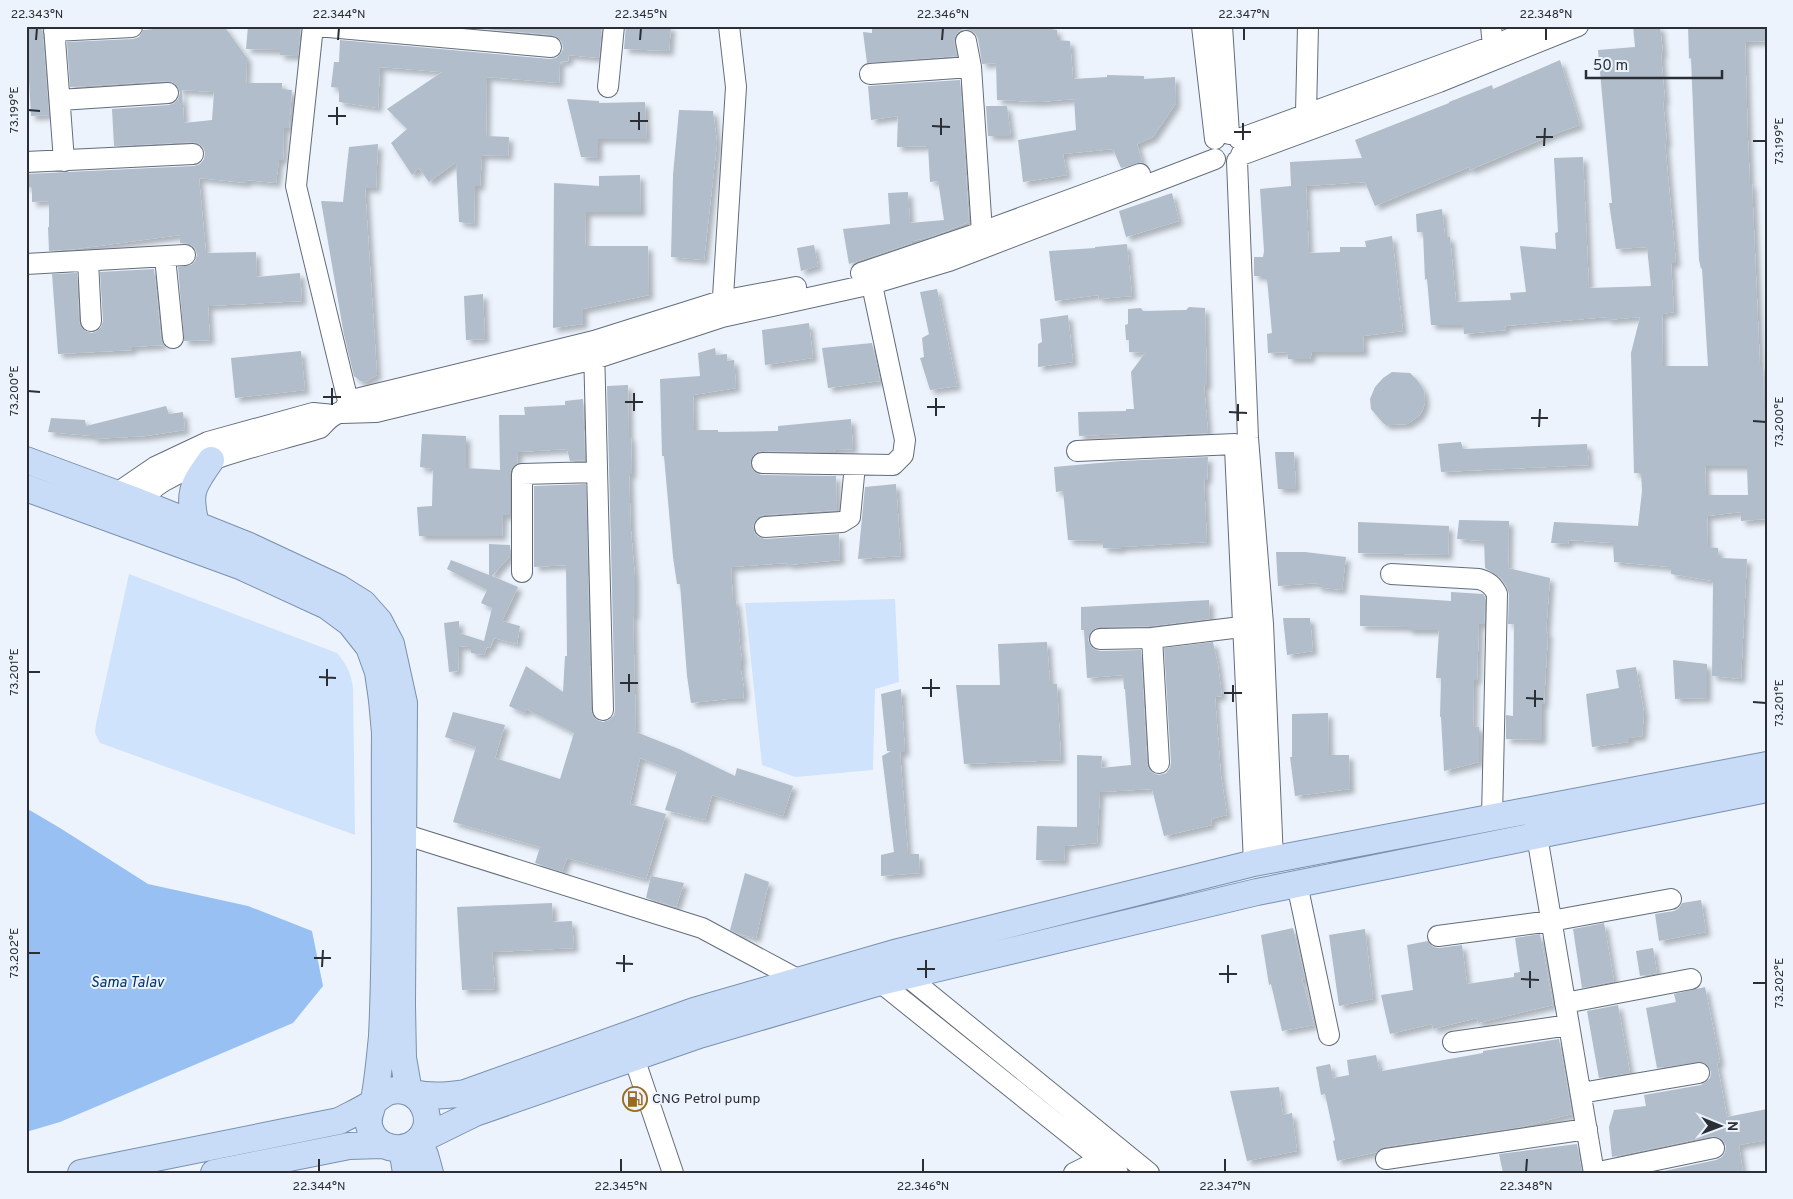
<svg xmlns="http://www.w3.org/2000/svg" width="1793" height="1199" viewBox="0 0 1793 1199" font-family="Overpass,sans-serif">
	<defs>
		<filter id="shadow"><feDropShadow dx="4.5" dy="4.5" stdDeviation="2.5" flood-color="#0004"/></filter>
	</defs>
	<rect width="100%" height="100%" fill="#ecf3fc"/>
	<!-- green -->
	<path fill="#d0e3fc" d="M129 574 337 653C347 665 351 673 353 688L355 835 100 743 95 733 96 724Z
		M895 599 899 682 875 689 873 770 795 777 762 765 745 603Z"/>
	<!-- water -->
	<path fill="#99c0f3" d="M26 808 60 828 148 884 248 906 312 931 323 986 293 1023 60 1122 26 1132Z"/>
	<!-- building -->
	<path fill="#b1bdcb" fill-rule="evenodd" filter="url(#shadow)" d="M26 26H42L49 115 31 116Z
		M185 26H224L247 58 246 83H282V89L292 90 289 128H284L283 160H279L276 183 247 180V183L199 178 206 253 256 252 257 277 300 273 302 301 208 306 210 340 184 341 178 267 191 265 195 261 197 255 195 248 190 244 180 243V235L76 249 49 251 48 227H49V201L32 202V187H26V174L194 166 200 164 204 159 205 153 203 147 198 143 193 142 114 146 112 109 169 105 174 103 178 99 180 93 178 87 174 83 167 81 70 87 67 42 133 39 139 37 143 30ZM182 90 214 92 212 120 184 123Z
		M248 26H301L298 56 280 55V50L246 49Z
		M453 26H602L599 58 569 55 568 61 560 62 559 83 487 77 486 136 509 137 508 156 482 155 480 186H475L474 224 459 222 456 162 429 182 419 168 412 175 391 143 407 129 387 109 442 72 380 67 378 108 339 102V88L331 87 334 62H339L340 40 550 59 556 58 561 53 563 49 562 42 557 37 552 35Z
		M626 26H671L669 51 624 49Z
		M872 26H1051V29L1057 30V40L1070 41 1073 79 1107 77V75L1144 76V79L1175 77 1176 103 1153 137 1137 144 1142 162 1121 168 1113 149 1063 154 1067 175 1023 182 1018 140 1076 130 1074 99 1040 102 997 100 996 63 982 64 978 38 975 33 969 30 963 29 958 32 955 37 954 43 957 56 867 63 863 32 872 33Z
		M1633 26H1660L1663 54H1661L1665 101H1663L1667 143H1665L1676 263H1671L1674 312 1662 314 1663 366H1708L1702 268 1701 269 1699 260 1691 58 1689 59 1688 26H1767V41L1745 42 1748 140 1750 184H1752L1760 366H1763L1764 409H1766L1767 519 1741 521V512L1707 516 1708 547 1718 548 1719 558 1747 559 1741 679 1712 676 1713 581 1671 574V567L1614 562 1613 543 1569 540 1568 544 1551 543 1554 522 1638 526 1642 491 1641 473H1634L1631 353 1640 317 1607 320V317L1505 326 1506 330 1464 334 1463 325H1431L1427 279 1425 280 1423 232H1417L1416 214 1442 209 1445 237H1450L1456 302 1511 300 1510 293 1526 292 1520 246 1556 249 1555 233 1558 232 1554 158 1583 157 1589 288 1651 286 1647 247 1616 249 1609 203H1612L1598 50 1635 47ZM1705 466H1747L1748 495H1706Z
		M1560 60 1580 125 1557 133 1470 170 1469 167 1375 206 1365 182 1306 186 1309 253 1340 252V247H1366L1365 241 1392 236 1403 331 1363 336 1364 352H1312L1310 359H1288L1287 352 1268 353 1267 334 1272 333 1267 279H1264V276H1254V257H1263L1264 251 1260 189 1291 186 1290 162 1362 158 1355 140 1449 103V102L1492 85 1493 89Z
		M960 80 969 222 931 237 912 241V243L849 264 843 229 890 224 888 193 908 192 910 223 944 220 938 181 930 182 928 146 897 147 898 116 871 120 868 86Z
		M567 99 599 101V103L645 102 647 139H598V158L581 157Z
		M986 106H1007L1011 136H988Z
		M679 110 713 111 717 143 704 260 671 257 673 175Z
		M378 144 376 188H365L377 375 365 382 360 381 354 376 344 335 321 201 343 202 349 147Z
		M640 175 641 212H586L585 246H648L649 295 583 309V324L553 328 554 183 599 186V176Z
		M1172 193 1179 221 1126 237 1119 211Z
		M1127 244 1132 296 1099 299 1098 295 1055 301 1049 251 1095 248V247Z
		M814 245 818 266 801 271 797 248Z
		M154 269 161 339 164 345 132 347V350L58 354 52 274 77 273 79 322 81 327 85 331 92 333 97 331 101 327 103 321 100 272Z
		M937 289 957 386 930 390 920 358 924 357 922 338 929 334 920 292Z
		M483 294 485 339 466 340 464 296Z
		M1189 307 1205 308 1207 385H1204L1208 433 1120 437V434L1079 436 1078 412 1126 411V409H1134L1131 372 1145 353 1129 352V340H1126L1125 325 1128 324V309L1141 308 1143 311 1186 310Z
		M1068 315 1073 362 1038 367V344L1042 342 1040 319Z
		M809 323 813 358 765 365 762 330Z
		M872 343 880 381 828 388 822 348Z
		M715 348 716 355 727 354V361L734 360 736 388 693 395 694 430H718V432L778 431V426L851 419 853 449 834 450 835 452 762 451 757 452 752 457 750 462 751 468 756 473 761 475 836 476 837 510 764 515 758 517 755 521 753 527 755 534 759 537 765 539 839 534 840 560 788 565 787 563 731 567 733 601H736L740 637 739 638 742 660 741 661V671L744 689 743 699H727L691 703 687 676 680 584H677L673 557 664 456H662L660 379 700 376 698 353Z
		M301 351 305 390 235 398 231 358Z
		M1392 372 1410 373 1418 381 1424 391 1425 402 1423 409 1419 416 1407 424 1386 425 1383 423 1371 409 1370 399 1375 387 1383 378Z
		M628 385 629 437H631L632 474H629L631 531 635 578V615H633L636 732 679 749 735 776 737 768 793 786 783 816 712 795 705 820 665 810 677 772 640 758 630 804 666 814 646 879 567 858 562 872 535 863 540 847 453 822 476 747 445 737 453 712 505 725 495 758 560 779 574 733 526 709 524 713 509 706 526 666 563 692 565 656H567L566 565 534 567V486L586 484 591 710 593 717 597 720 603 722 609 720 614 715 615 710 607 386Z
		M583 399 585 460 570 461 567 449 518 452 517 463 512 468 510 474V515H503L502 536H419L417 507 432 506 433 469 420 467 422 434 466 436V468L500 470 499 415H525L524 407 565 405V401Z
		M166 406 169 414 183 412 185 430 146 436 93 439V436L48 432 51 418 85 420 86 426Z
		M1461 442 1463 449 1587 444 1589 465 1441 472 1438 444Z
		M1275 452H1294L1296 489H1278Z
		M1208 457 1207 480H1204L1207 542 1121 547V549L1103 548 1102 541 1068 540 1063 491 1056 492 1054 467 1121 461Z
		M896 484 901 556 858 559 865 487Z
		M1459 520 1509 521 1508 568 1550 578 1546 632 1548 633 1544 704H1542V740L1506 739V715L1513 716 1514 624H1508L1509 594 1507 588 1501 578 1485 568 1484 541 1457 539Z
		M1358 522 1449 526 1448 555 1358 553Z
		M489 544 510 545V556L492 576 518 587 502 621 520 626 517 644 494 638 490 648 487 647 484 655 471 653V647L459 646 458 671 449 672 444 623 459 621V633L484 641 492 608 481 603 487 590 447 569 451 560 489 575Z
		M1276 552H1305L1346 557 1342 590 1317 587V583L1278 586Z
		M1451 592 1483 594 1485 597 1484 624H1479L1477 680H1474L1473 726 1479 727V762L1444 771 1441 717H1440L1441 678H1436L1439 630H1408V627L1360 626V595L1451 601Z
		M1209 600 1210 619 1151 626 1099 627 1094 629 1090 633 1088 640 1090 645 1094 649 1100 651 1141 650 1147 764 1149 770 1153 773 1159 775 1166 773 1170 768 1171 762 1164 648 1213 642 1218 666 1222 696 1215 697 1221 776 1227 815 1211 819 1212 825 1164 836 1152 789 1100 792 1097 843 1065 846 1064 861 1036 860 1037 826 1077 827V755L1102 756 1101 768 1131 765 1125 689H1124L1123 675 1087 678 1084 630H1081V607Z
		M1283 618H1310L1313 651 1287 655Z
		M1047 642 1050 684H1057L1061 760 964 764 956 685H1000L998 644Z
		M1673 660 1707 664V698L1675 699Z
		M1636 667 1644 713 1642 736 1629 738V742L1592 747 1586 694 1619 688 1616 670Z
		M901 689 905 752H900L908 854H919L920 873 881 876V855L894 852 882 756 891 751H887L881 694Z
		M1328 713 1329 755H1349L1350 789 1295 796 1290 757H1292V714Z
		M745 873 769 882 756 938 738 934 730 930Z
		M651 876 684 883 676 907 646 898Z
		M1701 900 1706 932 1659 941 1655 914 1674 911 1679 908 1682 903Z
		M552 903 553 922 572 921 574 948 492 952 495 989 462 990 457 907Z
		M1604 923 1614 981 1582 988 1573 929Z
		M1293 928 1305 978 1302 979 1314 1025 1282 1031 1271 984 1269 985 1261 935Z
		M1365 929 1373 999 1339 1006 1329 935Z
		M1540 934 1553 1005 1478 1023 1477 1018 1433 1029 1432 1024 1390 1034 1381 995 1413 990 1407 945 1428 941 1433 947 1439 948 1462 945 1467 984 1514 977V973L1520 972 1515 938Z
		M1653 948 1657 973 1640 976 1636 951Z
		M1705 987 1720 1062 1717 1063 1727 1117 1767 1109V1140L1739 1145 1743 1173H1655L1716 1160 1722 1157 1725 1152 1726 1146 1723 1140 1717 1137 1712 1136 1612 1157 1609 1127 1614 1110 1646 1106 1644 1095 1701 1085 1706 1082 1710 1078 1711 1072 1708 1066 1703 1062 1657 1068 1646 1008 1676 1002 1674 994Z
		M1618 1005 1630 1073 1599 1078 1587 1011Z
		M1559 1039 1572 1114 1521 1127 1384 1147 1377 1152 1337 1161 1333 1141 1335 1140 1325 1094 1321 1095 1316 1067 1330 1064 1333 1078 1349 1075 1347 1060 1376 1055 1379 1069 1382 1068V1071L1483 1053V1051Z
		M1279 1087 1283 1115 1292 1113 1297 1151 1247 1161 1230 1091Z
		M1577 1144 1582 1173H1503L1499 1154Z"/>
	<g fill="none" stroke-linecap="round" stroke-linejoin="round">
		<defs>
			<path id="minor" d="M54 26 64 161
				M317 26 551 47
				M1202 26 1215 139
				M1222 26 1229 134
				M1491 26 1493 46
				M54 31 132 27
				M966 41 971 67 982 232
				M870 74 971 67
				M608 87 614 26
				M60 100 168 93
				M1306 113 1308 26
				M1239 139 1493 46 1539 26
				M1241 155 1439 82 1578 26
				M1237 161 1248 438 1263 624 1273 860
				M26 162 193 154
				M165 257 173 338
				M88 261 91 321
				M26 264 185 255
				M861 273 982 232 1140 174
				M722 313 736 87 729 26
				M594 347 603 710
				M348 401 594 341 721 301 796 287
				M341 413 376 412 594 359 722 317 872 284 949 261 1215 159
				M1235 448 1254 863
				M1077 451 1235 444
				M762 463 893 465 903 455 905 440 869 271
				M112 503 117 493 155 467 208 442 313 413 334 415
				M133 514C140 500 151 489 164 481 208 456 271 443 320 428 324 424 328 419 333 416 342 410 344 413 348 401L296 186 313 26
				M765 527 842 522 850 517 855 465
				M522 572V474L597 472
				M1391 574 1479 579C1489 582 1493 586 1497 594L1492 817
				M1152 638 1159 763
				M1100 639 1152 638 1257 625
				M403 834 702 928 799 980
				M1537 836 1594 1173
				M1297 884 1329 1035
				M1438 936 1551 921 1671 899
				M903 965 907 976 1149 1173
				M878 972 880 982 1118 1173
				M1565 1003 1691 979
				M1453 1042 1569 1025
				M634 1058 673 1173
				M1581 1093 1699 1073
				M1386 1159 1587 1129
				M1074 1173 1112 1154
				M1594 1173 1714 1148"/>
			<path id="major" d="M26 460 139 502 247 545 339 588 363 603 379 621 391 644 404 703 402 1005 403 1058 409 1092C429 1097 445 1096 465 1093L694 1011 898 952 1254 863 1767 765
				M26 488 240 566 327 606 350 623 369 647 378 672 382 700 385 733C384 834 387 935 382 1036 380 1057 378 1079 374 1100 372 1110 366 1117 370 1129 376 1148 401 1154 416 1142 440 1123 421 1084 391 1091 383 1093 379 1098 372 1103 362 1110 350 1115 339 1121L81 1173
				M196 525C188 492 192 487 211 460
				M402 1148 406 1173
				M214 1173 349 1146 383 1145
				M430 1173 425 1155 418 1141 475 1113 699 1035 880 982 1257 892 1767 789"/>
		</defs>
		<!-- minor casing -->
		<use href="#minor" stroke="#636d7a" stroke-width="22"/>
		<!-- major casing -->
		<use href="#major" stroke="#7990af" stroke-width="28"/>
		<!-- minor -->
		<use href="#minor" stroke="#fff" stroke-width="20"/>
		<!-- major -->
		<use href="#major" stroke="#c8dcf7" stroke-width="26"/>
	</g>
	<!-- ticks -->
	<path fill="none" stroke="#2b2f35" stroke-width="2" d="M36 40 37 28M338 40 339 28M640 40 641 28M942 40 943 28M1244 40V28M1546 40V28M28 110 40 111M328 116H346M630 121H648M337 125V107M932 126 950 127M639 130V112M1234 132H1251M941 135V118M1536 137H1553M1243 140V123M1753 141H1766M1544 146 1545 128M28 391 40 392M323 397H341M625 402H643M332 405V388M927 407H945M634 411V393M1229 412 1247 413M936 416V398M1531 418H1548M1238 421V404M1753 421 1766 422M1539 427 1540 409M28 672H40M319 677 336 678M620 683H638M327 686V669M922 688H940M629 692V674M1224 693H1242M931 697V679M1526 698 1543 699M1233 702V685M1753 702 1766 703M1535 707V690M28 953H40M314 958H331M616 963 633 964M322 967 323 950M917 969H935M624 972V955M1219 974H1237M926 978V960M1521 979 1539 980M1228 983V965M1753 983H1766M1530 988V971M319 1172V1159M621 1172V1159M923 1172V1159M1225 1172V1159M1526 1172 1527 1159"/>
	<!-- icons -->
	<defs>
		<symbol id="fuel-ring" viewBox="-11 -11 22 22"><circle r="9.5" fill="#ecf3fc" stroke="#9a6b1d" stroke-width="1.5"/><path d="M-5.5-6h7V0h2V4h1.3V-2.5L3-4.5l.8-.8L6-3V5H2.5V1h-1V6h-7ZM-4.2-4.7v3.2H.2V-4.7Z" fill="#9a6b1d"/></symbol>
	</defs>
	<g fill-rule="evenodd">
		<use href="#fuel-ring" x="621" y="1085" width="28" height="28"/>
	</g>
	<g text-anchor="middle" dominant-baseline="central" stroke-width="4" stroke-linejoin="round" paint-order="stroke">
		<!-- poi labels -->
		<g font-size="14" fill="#2b2f35" stroke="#ecf3fc" text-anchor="start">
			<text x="652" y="1099">CNG Petrol pump</text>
		</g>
		<!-- water labels -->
		<g font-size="15" font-style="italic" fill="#003267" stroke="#ecf3fc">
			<text x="127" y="983">Sama Talav</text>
		</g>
	</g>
	<!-- border -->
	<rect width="1793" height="1199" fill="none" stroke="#ecf3fc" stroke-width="55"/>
	<!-- north arrow -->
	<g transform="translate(1720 1126) rotate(91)" stroke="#ecf3fc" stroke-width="4" paint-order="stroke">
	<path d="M0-4L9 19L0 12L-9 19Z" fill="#2b2f35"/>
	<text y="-8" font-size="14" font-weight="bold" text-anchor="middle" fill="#2b2f35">N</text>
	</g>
	<!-- scale -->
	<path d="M1586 70v8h136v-8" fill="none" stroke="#2b2f35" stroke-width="2.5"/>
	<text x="1593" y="70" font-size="15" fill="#2b2f35" stroke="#ecf3fc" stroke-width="4" paint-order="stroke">50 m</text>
	<rect x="28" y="28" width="1738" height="1144" fill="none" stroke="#2b2f35" stroke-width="2"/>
	<g font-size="12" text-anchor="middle" fill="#2b2f35">
		<text x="37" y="18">22.343°N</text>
		<text x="339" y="18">22.344°N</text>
		<text x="641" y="18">22.345°N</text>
		<text x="943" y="18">22.346°N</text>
		<text x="1244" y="18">22.347°N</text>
		<text x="1546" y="18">22.348°N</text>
		<text transform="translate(14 110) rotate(-90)" y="4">73.199°E</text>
		<text transform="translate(1779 141) rotate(-90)" y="4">73.199°E</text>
		<text transform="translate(14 391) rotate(-90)" y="4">73.200°E</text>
		<text transform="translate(1779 422) rotate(-90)" y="4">73.200°E</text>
		<text transform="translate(14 672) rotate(-90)" y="4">73.201°E</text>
		<text transform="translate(1779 703) rotate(-90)" y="4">73.201°E</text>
		<text transform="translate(14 953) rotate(-90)" y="4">73.202°E</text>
		<text transform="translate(1779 983) rotate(-90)" y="4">73.202°E</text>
		<text x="319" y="1190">22.344°N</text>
		<text x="621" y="1190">22.345°N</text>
		<text x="923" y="1190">22.346°N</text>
		<text x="1225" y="1190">22.347°N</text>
		<text x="1526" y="1190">22.348°N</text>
	</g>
</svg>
